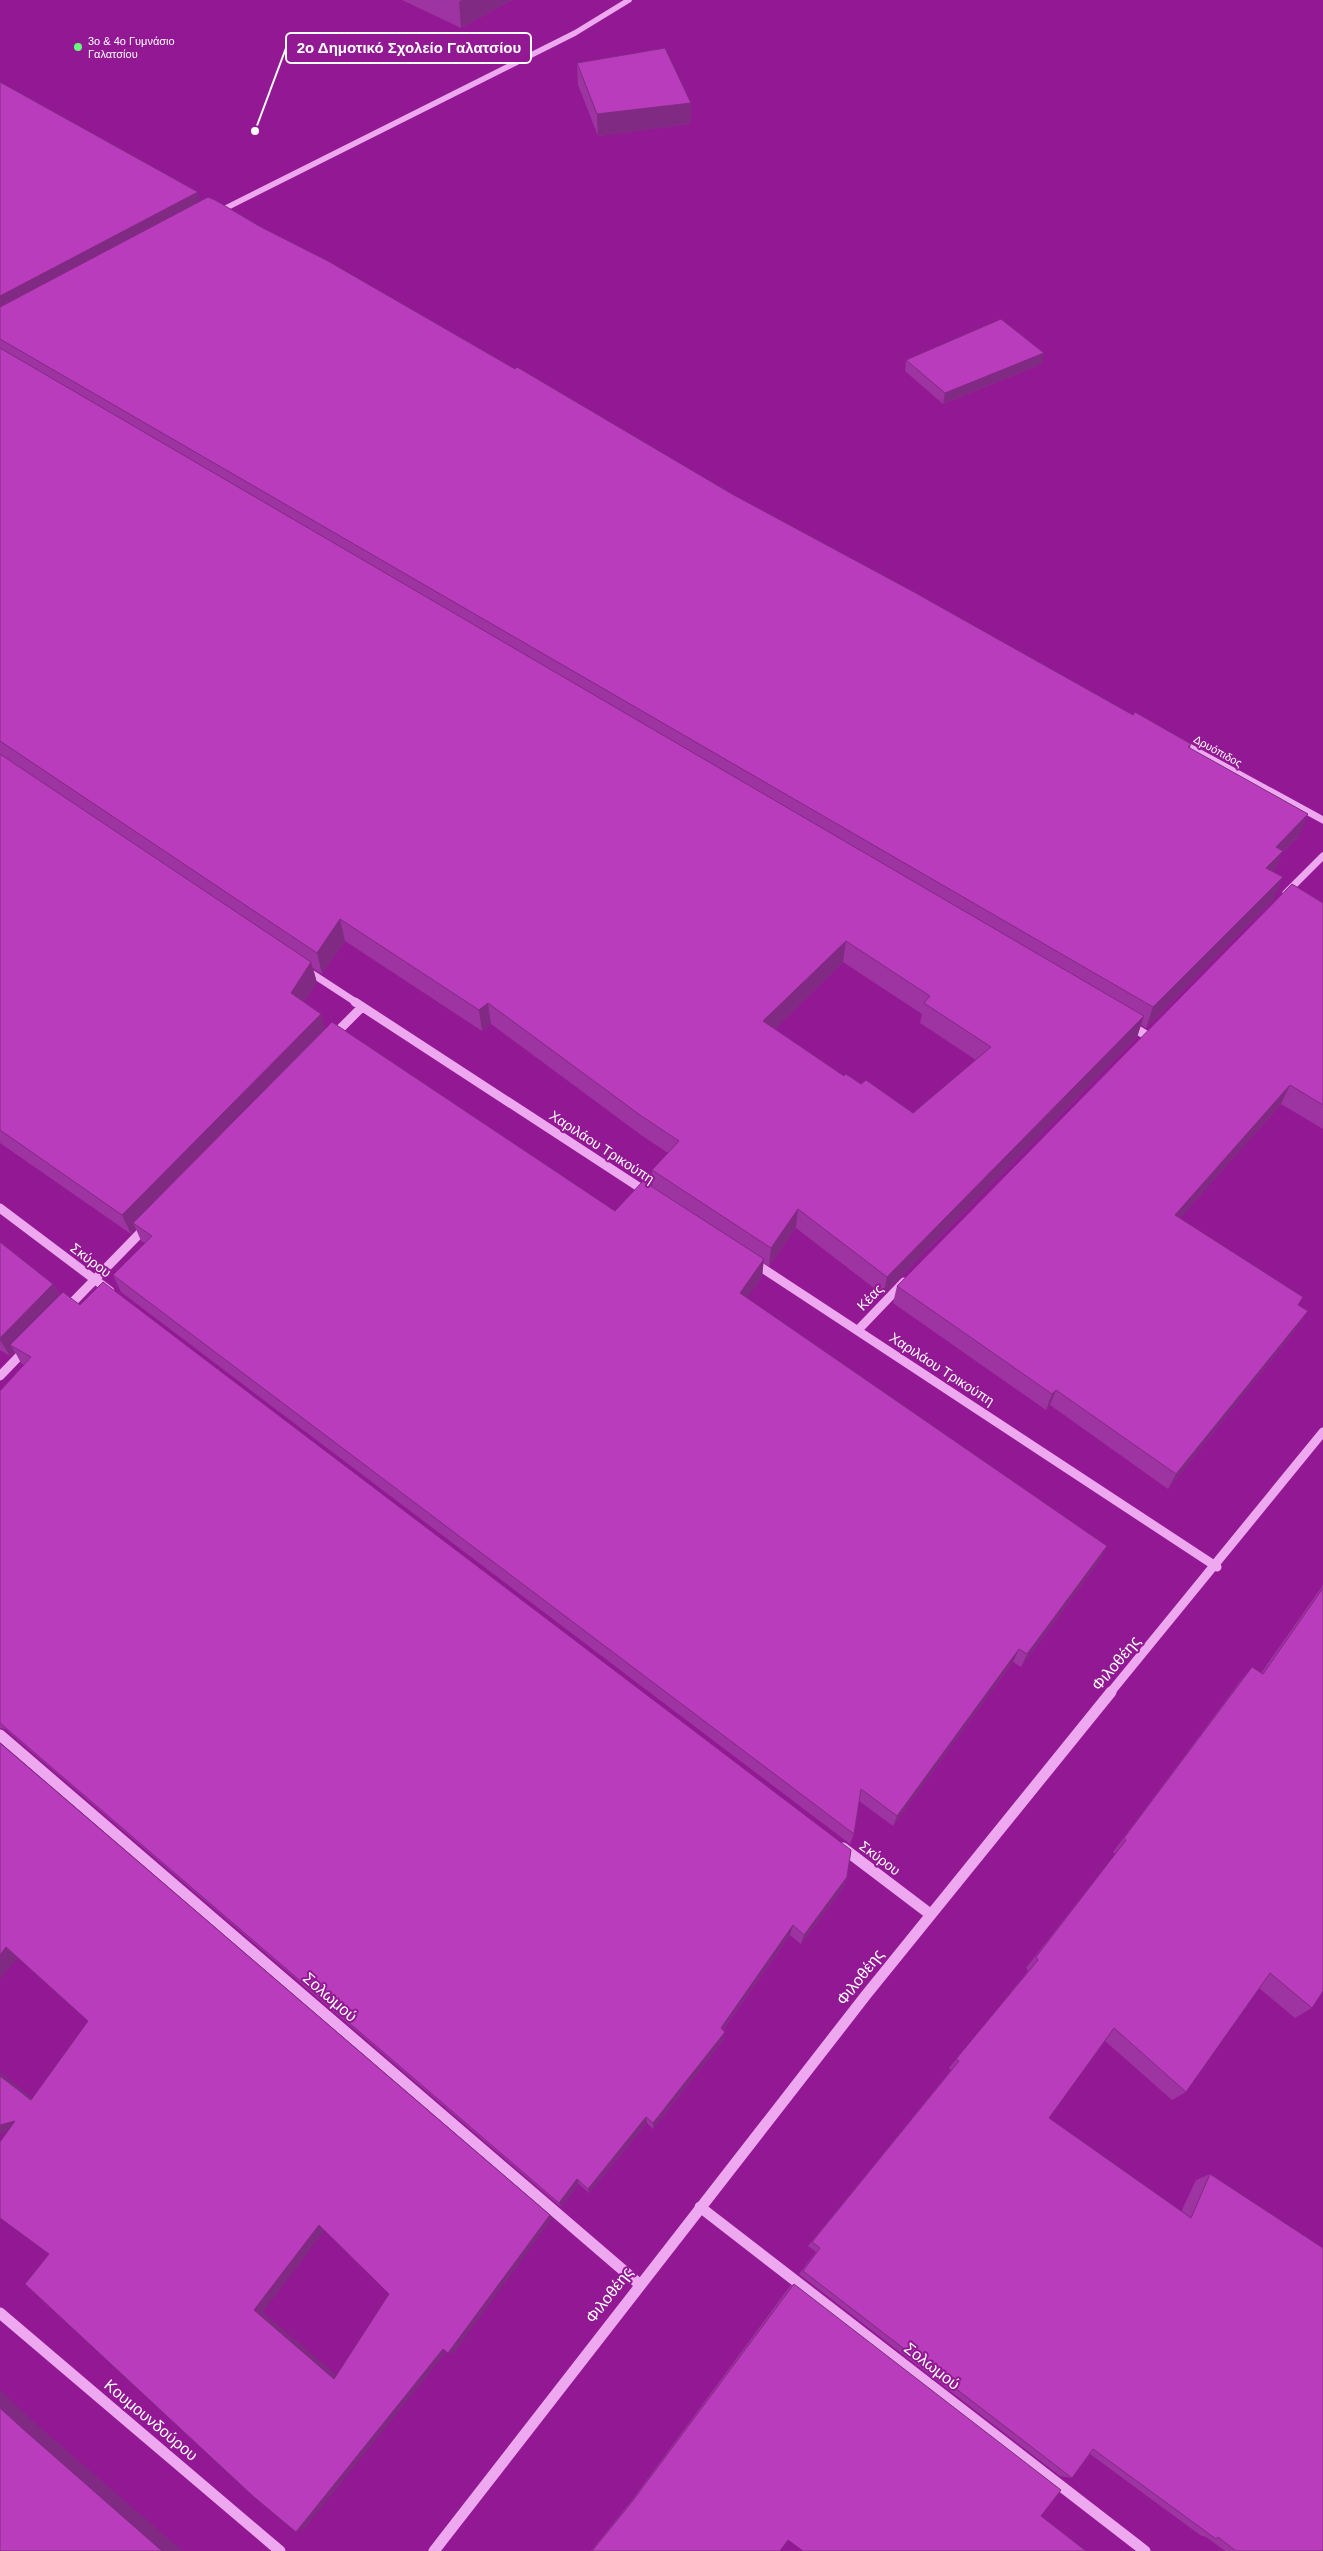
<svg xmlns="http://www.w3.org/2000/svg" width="1323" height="2551" viewBox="0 0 1323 2551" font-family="Helvetica,sans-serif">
	<rect width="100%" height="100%" fill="#931894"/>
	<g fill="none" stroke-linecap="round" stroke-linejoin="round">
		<!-- minor-far3 -->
		<path stroke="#eea8f0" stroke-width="5.5" d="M218 212 575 33 629 0"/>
		<!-- minor-far2 -->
		<path stroke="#eea8f0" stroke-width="7" d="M1180 742 1323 820
			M1286 893 1323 856
			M305 969 357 1003"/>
		<!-- minor-far1 -->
		<path stroke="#eea8f0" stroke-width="9" d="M355 1002 648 1193
			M1129 1025 1146 1035
			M333 1036 362 1007
			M0 1208 110 1291
			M753 1262 1217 1567
			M67 1308 147 1226
			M858 1330 904 1282
			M0 1376 26 1349
			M1110 1693 1323 1432"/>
		<!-- minor -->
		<path stroke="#eea8f0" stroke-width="11" d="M0 1735 638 2283
			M843 1848 930 1914
			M700 2207 1145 2551
			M0 2313 280 2551
			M434 2551 866 1995 1111 1692"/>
	</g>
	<!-- wall -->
	<path fill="#9e34a1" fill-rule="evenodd" d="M402 0H512L461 28Z
		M577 63 691 103 690 124 598 136 578 85Z
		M0 82 200 201 261 227 732 494 1133 715 1191 744 1190 748 1299 836 1282 853 1274 872V899L1146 1028 1141 1025 1137 1037 883 1295 796 1228 769 1266 763 1263 762 1277 747 1298 1107 1546 1100 1560 1021 1667 1013 1662 893 1826 859 1801 854 1834 850 1844 121 1292 113 1275 145 1243 141 1241 136 1229 131 1234 0 1143ZM345 941 482 1031 491 1024 641 1135 668 1153 652 1170V1187L615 1211 325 1029 321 1014 304 1002 317 983 313 968 322 974ZM843 962 922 1014 920 1023 976 1060 913 1113 844 1076 775 1029Z
		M906 360 1042 364 943 404 905 371Z
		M1323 903V1129L1281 1104 1180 1218 1299 1305 1298 1327 1168 1489 1050 1405 1046 1410 893 1303 897 1286Z
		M0 1242 53 1284 60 1295 847 1877 843 1888 801 1944 790 1935 723 2030 724 2039 653 2129 647 2123 589 2193 579 2184 561 2207 5 1729 0 1728V1391L24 1365 21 1363 15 1352 10 1356 0 1350Z
		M1323 1585V1991L1312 2008 1295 2018 1259 1988 1186 2092 1172 2100 1105 2041 1049 2118 1181 2212 1196 2180 1210 2174 1323 2551H1225L1206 2537 1200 2535 1090 2454 1072 2478 1060 2476 799 2274 816 2252 808 2246 951 2070 949 2068 1028 1971 1026 1968 1115 1854 1113 1852 1238 1684 1252 1667 1261 1673Z
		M794 2284 788 2540 780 2551H591L632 2500 790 2286Z"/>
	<!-- shaded-wall -->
	<path fill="#812a83" d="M462 0H512L461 28 459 2Z
		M691 103 690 124 598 136 597 114Z
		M198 192 203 215 0 324V296Z
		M1044 353 1042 364 943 404 945 393Z
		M1308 814 1299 836 1282 853 1274 873 1266 868 1276 847Z
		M1283 877 1274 899 1146 1028 1153 1007Z
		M340 919 345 941 322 974 317 953Z
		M846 941 843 962 762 1042 763 1021Z
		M311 962 317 983 296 1014 291 993Z
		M488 1003 491 1024 482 1031 479 1010Z
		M321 1014 327 1034 133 1223 136 1229 131 1234 122 1215Z
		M1144 1016 1137 1037 883 1295 887 1277Z
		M1290 1085 1281 1104 1168 1232 1175 1215Z
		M798 1209 796 1228 769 1266 771 1248Z
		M764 1259 762 1277 739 1310 740 1293Z
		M53 1284 64 1302 10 1345 15 1352 10 1356 0 1340V1338Z
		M1308 1311 1298 1327 1168 1489 1176 1474Z
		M1056 1390 1050 1405 1046 1410 1052 1394Z
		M1107 1546 1100 1560 1021 1667 1027 1654Z
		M1019 1649 1013 1662 893 1826 897 1816Z
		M847 1877 843 1888 801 1944 804 1935Z
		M793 1925 790 1935 719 2035 721 2028Z
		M6 1947 19 1957 0 1979V1955Z
		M725 2032 724 2039 653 2129V2123Z
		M0 2072 44 2107 31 2100 0 2076Z
		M646 2117 647 2123 589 2193 588 2189Z
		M15 2121 28 2127 0 2134V2125Z
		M577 2179 579 2184 561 2207 559 2203Z
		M550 2215 552 2219 453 2354 448 2353Z
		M319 2225 326 2229 263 2312 341 2379H334L254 2310Z
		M443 2349 448 2350 305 2528 296 2532Z
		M0 2390 42 2429 183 2551H162L23 2429 0 2408Z"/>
	<!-- building -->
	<path fill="#b83cbb" stroke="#812a83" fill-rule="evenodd" d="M665 48 691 103 597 114 577 63Z
		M0 82 198 192 0 296Z
		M208 197 215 200 261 227 328 261 515 369 517 367 732 494 914 592 1133 715 1135 712 1191 744 1188 747 1308 814 1276 847 1283 851 1266 868 1283 877 1153 1007 0 339V307Z
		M1001 319 1044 353 945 393 906 360Z
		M0 348 1144 1016 887 1277 798 1209 771 1248 652 1170 679 1141 640 1115 488 1003 479 1010 340 919 317 953 0 741ZM846 941 930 996 924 1003 991 1047 913 1113 866 1080 861 1084 846 1074 844 1076 763 1021Z
		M0 754 311 962 291 993 321 1014 122 1215 0 1130Z
		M1292 884 1323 903V1105L1290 1085 1175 1215 1303 1297 1298 1305 1308 1311 1176 1474 1056 1390 1052 1394 897 1286Z
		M332 1022 615 1211 643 1181 764 1259 740 1293 1107 1546 1027 1654 1019 1649 897 1816 861 1789 854 1834 113 1275 152 1236 133 1223Z
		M0 1242 53 1284 0 1338Z
		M103 1282 851 1850 847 1877 804 1935 793 1925 721 2028 725 2032 653 2123 646 2117 588 2189 577 2179 559 2203 0 1723V1391L31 1357 10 1345 63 1292 80 1305Z
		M1323 1588V1991L1312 2008 1270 1973 1186 2092 1114 2028 1049 2118 1191 2218 1210 2174 1323 2248V2551H1236L1218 2537 1216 2539 1093 2449 1072 2478 803 2271 820 2248 812 2242 959 2061 956 2059 1038 1960 1036 1957 1126 1840 1124 1838 1252 1667 1263 1674Z
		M0 1743 550 2215 448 2353 443 2349 296 2532 254 2497 25 2284 49 2254 0 2218V2142L15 2121 0 2125V2076L31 2100 88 2021 6 1947 0 1955ZM319 2225 389 2294 334 2379 254 2310Z
		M794 2284 1061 2490 1041 2516 1086 2551H803L788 2540 780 2551H592L631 2503Z
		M0 2408 23 2429 162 2551H0Z"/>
	<!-- markers -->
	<circle fill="#68ff7c" stroke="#931894" stroke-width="2" cx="78" cy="47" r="5"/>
	<g text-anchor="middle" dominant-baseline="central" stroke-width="4" stroke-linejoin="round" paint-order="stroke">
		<!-- far-poi labels -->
		<g font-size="11" fill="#fff" stroke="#931894" text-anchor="start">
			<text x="88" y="41">3ο &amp; 4ο Γυμνάσιο<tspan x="88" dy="13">Γαλατσίου</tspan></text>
		</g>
		<!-- far-street labels -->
		<g font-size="11" fill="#fff" stroke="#931894">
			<text transform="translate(1218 751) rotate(29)">Δρυόπιδος</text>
		</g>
		<!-- street labels -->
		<g font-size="14" fill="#fff" stroke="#931894">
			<text transform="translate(602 1147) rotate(33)">Χαριλάου Τρικούπη</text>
			<text transform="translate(91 1260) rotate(37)">Σκύρου</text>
			<text transform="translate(870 1297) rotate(-46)">Κέας</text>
			<text transform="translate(942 1369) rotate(33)">Χαριλάου Τρικούπη</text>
			<text transform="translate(880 1858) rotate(37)">Σκύρου</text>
		</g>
		<!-- near-street labels -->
		<g font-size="16" fill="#fff" stroke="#931894">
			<text transform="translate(1116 1663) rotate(-50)">Φιλοθέης</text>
			<text transform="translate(860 1977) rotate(-52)">Φιλοθέης</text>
			<text transform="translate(330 1997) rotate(41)">Σολωμού</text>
			<text transform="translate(609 2295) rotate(-52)">Φιλοθέης</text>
			<text transform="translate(932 2366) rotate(38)">Σολωμού</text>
			<text transform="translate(151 2420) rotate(40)">Κουμουνδούρου</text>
		</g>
	</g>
	<!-- callouts -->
	<path fill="none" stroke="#fff" stroke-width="2" d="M255 131L286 48"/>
	<circle fill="#fff" stroke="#931894" stroke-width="2" cx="255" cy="131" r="5"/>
	<rect fill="#931894" stroke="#fff" stroke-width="2" x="286" y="33" width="245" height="30" rx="5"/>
	<g font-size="15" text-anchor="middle" font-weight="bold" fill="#fff">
		<text x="409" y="53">2ο Δημοτικό Σχολείο Γαλατσίου</text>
	</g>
</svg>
